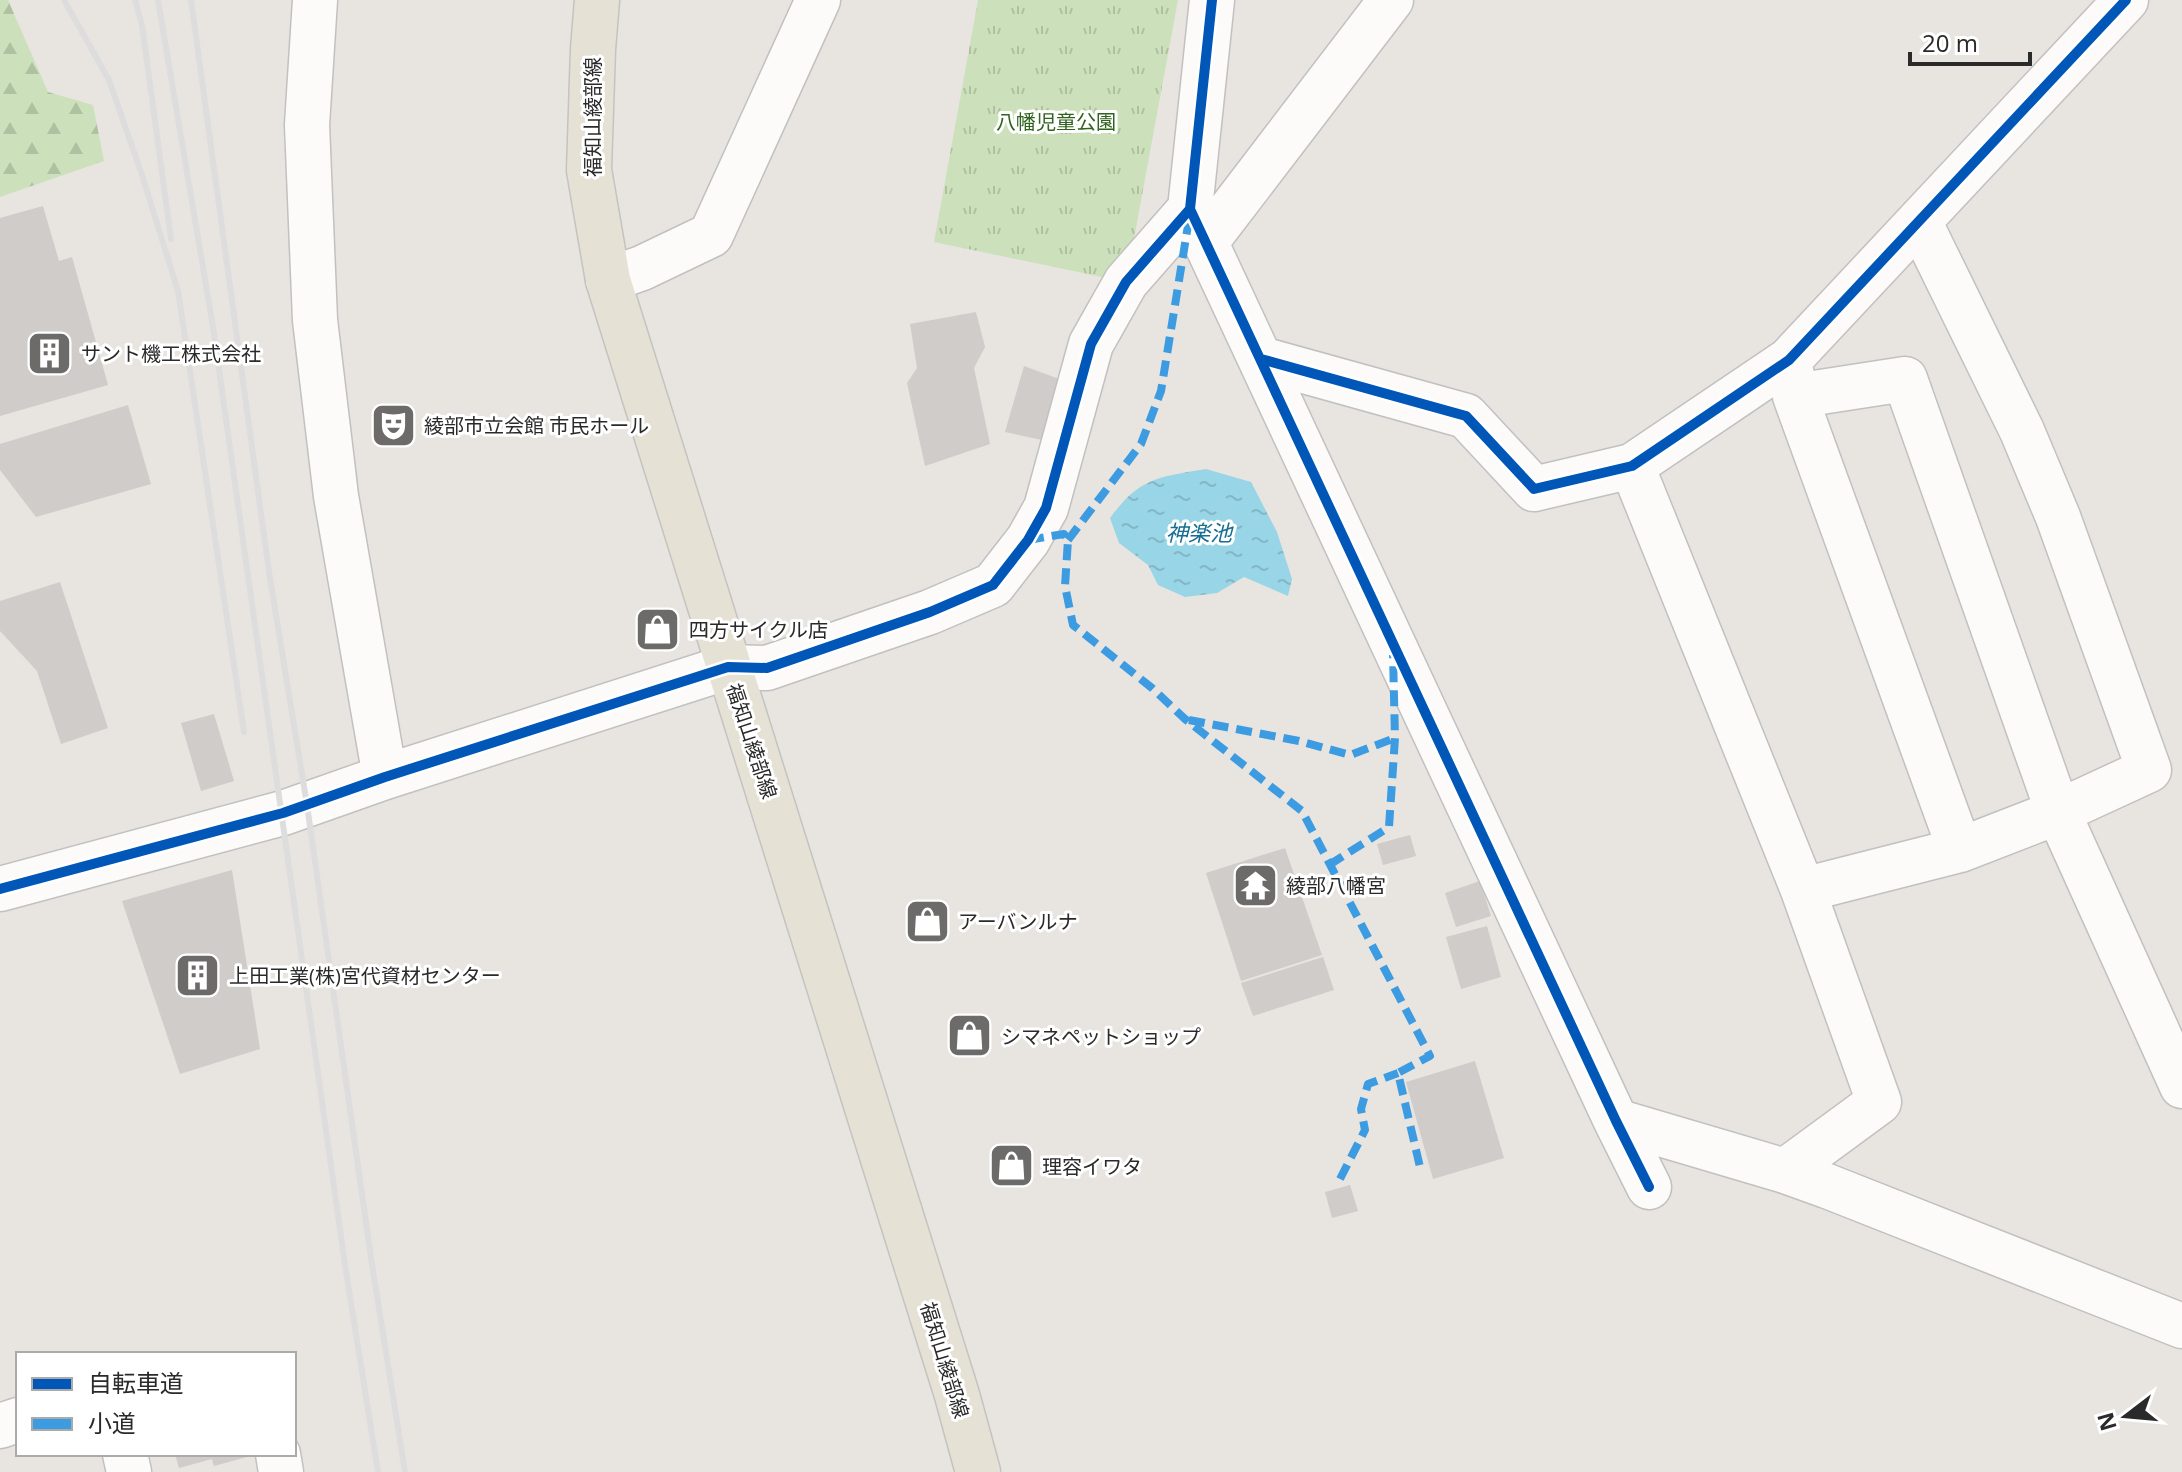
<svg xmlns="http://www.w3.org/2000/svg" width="2182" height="1472" viewBox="0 0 2182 1472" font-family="'Open Sans','Noto Sans JP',sans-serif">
	<defs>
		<pattern id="forest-firs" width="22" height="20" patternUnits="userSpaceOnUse" patternTransform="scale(2)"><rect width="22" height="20" fill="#cce1bb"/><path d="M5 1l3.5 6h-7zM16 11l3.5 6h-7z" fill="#afc1a1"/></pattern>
		<pattern id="park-tufts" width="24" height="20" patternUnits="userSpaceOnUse" patternTransform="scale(2)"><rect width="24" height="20" fill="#cce1bb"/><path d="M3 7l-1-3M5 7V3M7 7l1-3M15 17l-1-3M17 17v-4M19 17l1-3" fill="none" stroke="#afc1a1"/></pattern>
		<pattern id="water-ripples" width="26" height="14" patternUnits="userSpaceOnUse" patternTransform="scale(2)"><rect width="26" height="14" fill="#98d5e6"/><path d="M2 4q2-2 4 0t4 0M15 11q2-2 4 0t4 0" fill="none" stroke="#83b7c5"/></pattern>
	</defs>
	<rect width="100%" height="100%" fill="#e8e4e0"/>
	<!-- forest -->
	<path fill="url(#forest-firs)" d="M0 0H8L48 92 93 105 104 161 0 197Z"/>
	<!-- park -->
	<path fill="url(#park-tufts)" d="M978 0H1178L1126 282 934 242Z"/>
	<!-- water -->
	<path fill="url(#water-ripples)" d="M1206 469 1251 482 1277 532 1292 579 1288 596 1244 577 1217 593 1185 597 1158 585 1148 565 1119 543 1110 518C1140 477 1159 477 1206 469Z"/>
	<!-- building -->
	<path fill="#cfccc9" d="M43 206 59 261 72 257 108 385 0 416V218Z
		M976 312 985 347 974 368 990 444 925 466 907 383 917 368 910 324Z
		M1024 366 1062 380 1042 440 1005 432Z
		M128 405 151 484 36 517 0 470V444Z
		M60 582 108 728 61 744 37 671 0 631V601Z
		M214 714 234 781 201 791 181 723Z
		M1410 835 1416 856 1383 865 1377 844Z
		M1285 848 1322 955 1241 981 1206 873Z
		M232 870 260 1049 180 1074 122 901Z
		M1480 881 1491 916 1456 927 1445 893Z
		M1487 926 1501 977 1461 989 1446 937Z
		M1323 957 1334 990 1253 1016 1241 983Z
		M1475 1061 1504 1158 1433 1179 1406 1082Z
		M1350 1185 1358 1211 1332 1218 1325 1192Z
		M175 1454H254V1455L214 1466 212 1459 179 1468Z"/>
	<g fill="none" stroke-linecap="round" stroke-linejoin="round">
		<defs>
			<path id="minor" d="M315 0 307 125 315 320 336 496 385 777
				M1212 0 1190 209 1616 1121 1649 1187
				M1206 242 1391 0
				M608 280 642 268 711 235 818 0
				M1261 359 1466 416 1534 489 1632 466 1789 360 2126 0
				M1791 370 1795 396 1960 850
				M1795 396 1905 379 2058 812 2182 1086
				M1632 466 1803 890 1879 1102 1785 1171
				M0 889 283 813 385 777 728 667 767 668 930 612 993 585 1028 540 1046 508 1091 344 1126 282 1190 209
				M1803 890 1960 850 2058 812 2149 770 2058 517 2022 431 1919 221
				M1616 1121 1785 1171 1827 1186 2182 1326
				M0 1426 18 1420
				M125 1454 129 1472
				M278 1454 281 1472"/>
			<path id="major" d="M597 0 593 49 589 170 608 280 957 1395 978 1472"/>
		</defs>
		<!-- minor casing -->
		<use href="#minor" stroke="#c2c1c1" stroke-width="47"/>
		<!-- major casing -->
		<use href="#major" stroke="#c4c3c1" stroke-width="47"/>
		<!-- minor -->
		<use href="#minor" stroke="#fcfbfa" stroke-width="44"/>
		<!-- major -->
		<use href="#major" stroke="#e5e1d4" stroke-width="44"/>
		<!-- rail -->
		<path stroke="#deddde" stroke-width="6" d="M64 0 109 80 141 172 178 291 244 732
			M135 0 142 25 171 239
			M158 0 213 327 345 1265 378 1472
			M191 0 269 572 307 805 371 1258 405 1472"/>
		<!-- quiet -->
		<path stroke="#3d9ce1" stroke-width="8" stroke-dasharray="16 8" stroke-linecap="butt" d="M1028 540 1064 534 1068 540 1065 586 1073 625 1152 688 1185 719 1302 811 1430 1056 1398 1073 1420 1167
			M1068 540 1141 444 1161 391 1190 213
			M1189 720 1299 741 1350 755 1395 738
			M1329 865 1389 827 1395 738 1393 655
			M1340 1179 1365 1130 1361 1109 1368 1084 1398 1073"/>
		<defs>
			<path id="cycleway" d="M1212 0 1190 209 1616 1121 1649 1187
				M1261 359 1466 416 1534 489 1632 466 1789 360 2126 0
				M0 889 283 813 385 777 728 667 767 668 930 612 993 585 1028 540 1046 508 1091 344 1126 282 1190 209"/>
		</defs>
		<!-- cycleway casing -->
		<use href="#cycleway" stroke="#fff" stroke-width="15"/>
		<!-- cycleway -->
		<use href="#cycleway" stroke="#0057b8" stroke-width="10"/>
	</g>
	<!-- icons -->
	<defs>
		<symbol id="building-square" viewBox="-11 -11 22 22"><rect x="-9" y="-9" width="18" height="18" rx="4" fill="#6c6b6a" stroke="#fff"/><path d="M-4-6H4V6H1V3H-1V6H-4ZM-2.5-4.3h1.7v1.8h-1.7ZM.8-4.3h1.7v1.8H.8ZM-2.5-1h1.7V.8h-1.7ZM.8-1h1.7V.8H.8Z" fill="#fff"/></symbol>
		<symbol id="theatre-square" viewBox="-11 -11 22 22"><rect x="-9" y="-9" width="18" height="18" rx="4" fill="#6c6b6a" stroke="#fff"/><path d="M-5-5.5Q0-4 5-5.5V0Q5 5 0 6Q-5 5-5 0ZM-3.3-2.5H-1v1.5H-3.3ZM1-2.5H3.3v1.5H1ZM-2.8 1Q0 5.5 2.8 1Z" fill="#fff"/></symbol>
		<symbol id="shop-square" viewBox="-11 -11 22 22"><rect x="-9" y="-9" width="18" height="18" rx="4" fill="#6c6b6a" stroke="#fff"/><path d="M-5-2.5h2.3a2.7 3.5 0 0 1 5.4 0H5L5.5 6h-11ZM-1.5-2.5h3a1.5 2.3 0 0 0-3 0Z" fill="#fff"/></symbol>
		<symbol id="temple-square" viewBox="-11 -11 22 22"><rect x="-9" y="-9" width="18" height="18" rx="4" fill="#6c6b6a" stroke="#fff"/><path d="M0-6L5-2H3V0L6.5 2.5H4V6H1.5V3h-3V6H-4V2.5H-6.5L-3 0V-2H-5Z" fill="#fff"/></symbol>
	</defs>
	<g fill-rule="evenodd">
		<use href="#building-square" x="24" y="328" width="51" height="51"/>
		<use href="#theatre-square" x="368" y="400" width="51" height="51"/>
		<use href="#shop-square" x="632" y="604" width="51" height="51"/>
		<use href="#temple-square" x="1230" y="860" width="51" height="51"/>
		<use href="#shop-square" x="902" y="896" width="51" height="51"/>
		<use href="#building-square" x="172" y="950" width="51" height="51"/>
		<use href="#shop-square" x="944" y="1010" width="51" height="51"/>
		<use href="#shop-square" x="986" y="1140" width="51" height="51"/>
	</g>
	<g text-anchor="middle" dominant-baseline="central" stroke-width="6" stroke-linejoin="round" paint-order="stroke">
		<!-- street labels -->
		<g font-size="20" fill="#2a2a2a" stroke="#fff">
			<text transform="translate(592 117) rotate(-90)">福知山綾部線</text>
			<text transform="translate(752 741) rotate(72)">福知山綾部線</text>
			<text transform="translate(945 1360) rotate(73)">福知山綾部線</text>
		</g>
		<!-- park labels -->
		<g font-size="20" fill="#30631e" stroke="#fff">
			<text x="1056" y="121">八幡児童公園</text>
		</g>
		<!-- poi labels -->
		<g font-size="20" fill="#2a2a2a" stroke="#fff" text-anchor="start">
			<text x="81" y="353">サント機工株式会社</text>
			<text x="424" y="425">綾部市立会館 市民ホール</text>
			<text x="689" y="629">四方サイクル店</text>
			<text x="1286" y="885">綾部八幡宮</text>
			<text x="958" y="921">アーバンルナ</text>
			<text x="229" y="975">上田工業(株)宮代資材センター</text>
			<text x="1001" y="1036">シマネペットショップ</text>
			<text x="1042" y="1166">理容イワタ</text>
		</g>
		<!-- water labels -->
		<g font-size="22" font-style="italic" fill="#156e93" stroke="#fff">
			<text x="1199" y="532">神楽池</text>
		</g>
	</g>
	<!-- legend -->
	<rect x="16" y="1352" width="280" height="104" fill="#ffffff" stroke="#aaaaaa" stroke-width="2"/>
	<rect x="32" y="1378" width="40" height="12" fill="#0057b8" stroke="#aaaaaa" stroke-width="2"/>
	<text x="88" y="1392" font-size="24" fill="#2a2a2a">自転車道</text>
	<rect x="32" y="1418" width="40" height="12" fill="#3d9ce1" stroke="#aaaaaa" stroke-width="2"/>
	<text x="88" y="1432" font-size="24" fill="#2a2a2a">小道</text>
	<!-- north arrow -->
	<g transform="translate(2126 1416) rotate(254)" stroke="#ffffff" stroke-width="6" paint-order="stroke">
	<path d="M0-6L14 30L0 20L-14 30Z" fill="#2a2a2a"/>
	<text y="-12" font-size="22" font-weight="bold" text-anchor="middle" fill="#2a2a2a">N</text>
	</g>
	<!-- scale -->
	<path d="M1910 52v12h120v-12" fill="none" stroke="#2a2a2a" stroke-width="4"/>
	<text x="1922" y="52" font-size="24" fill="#2a2a2a" stroke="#ffffff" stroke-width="6" paint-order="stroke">20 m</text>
</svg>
